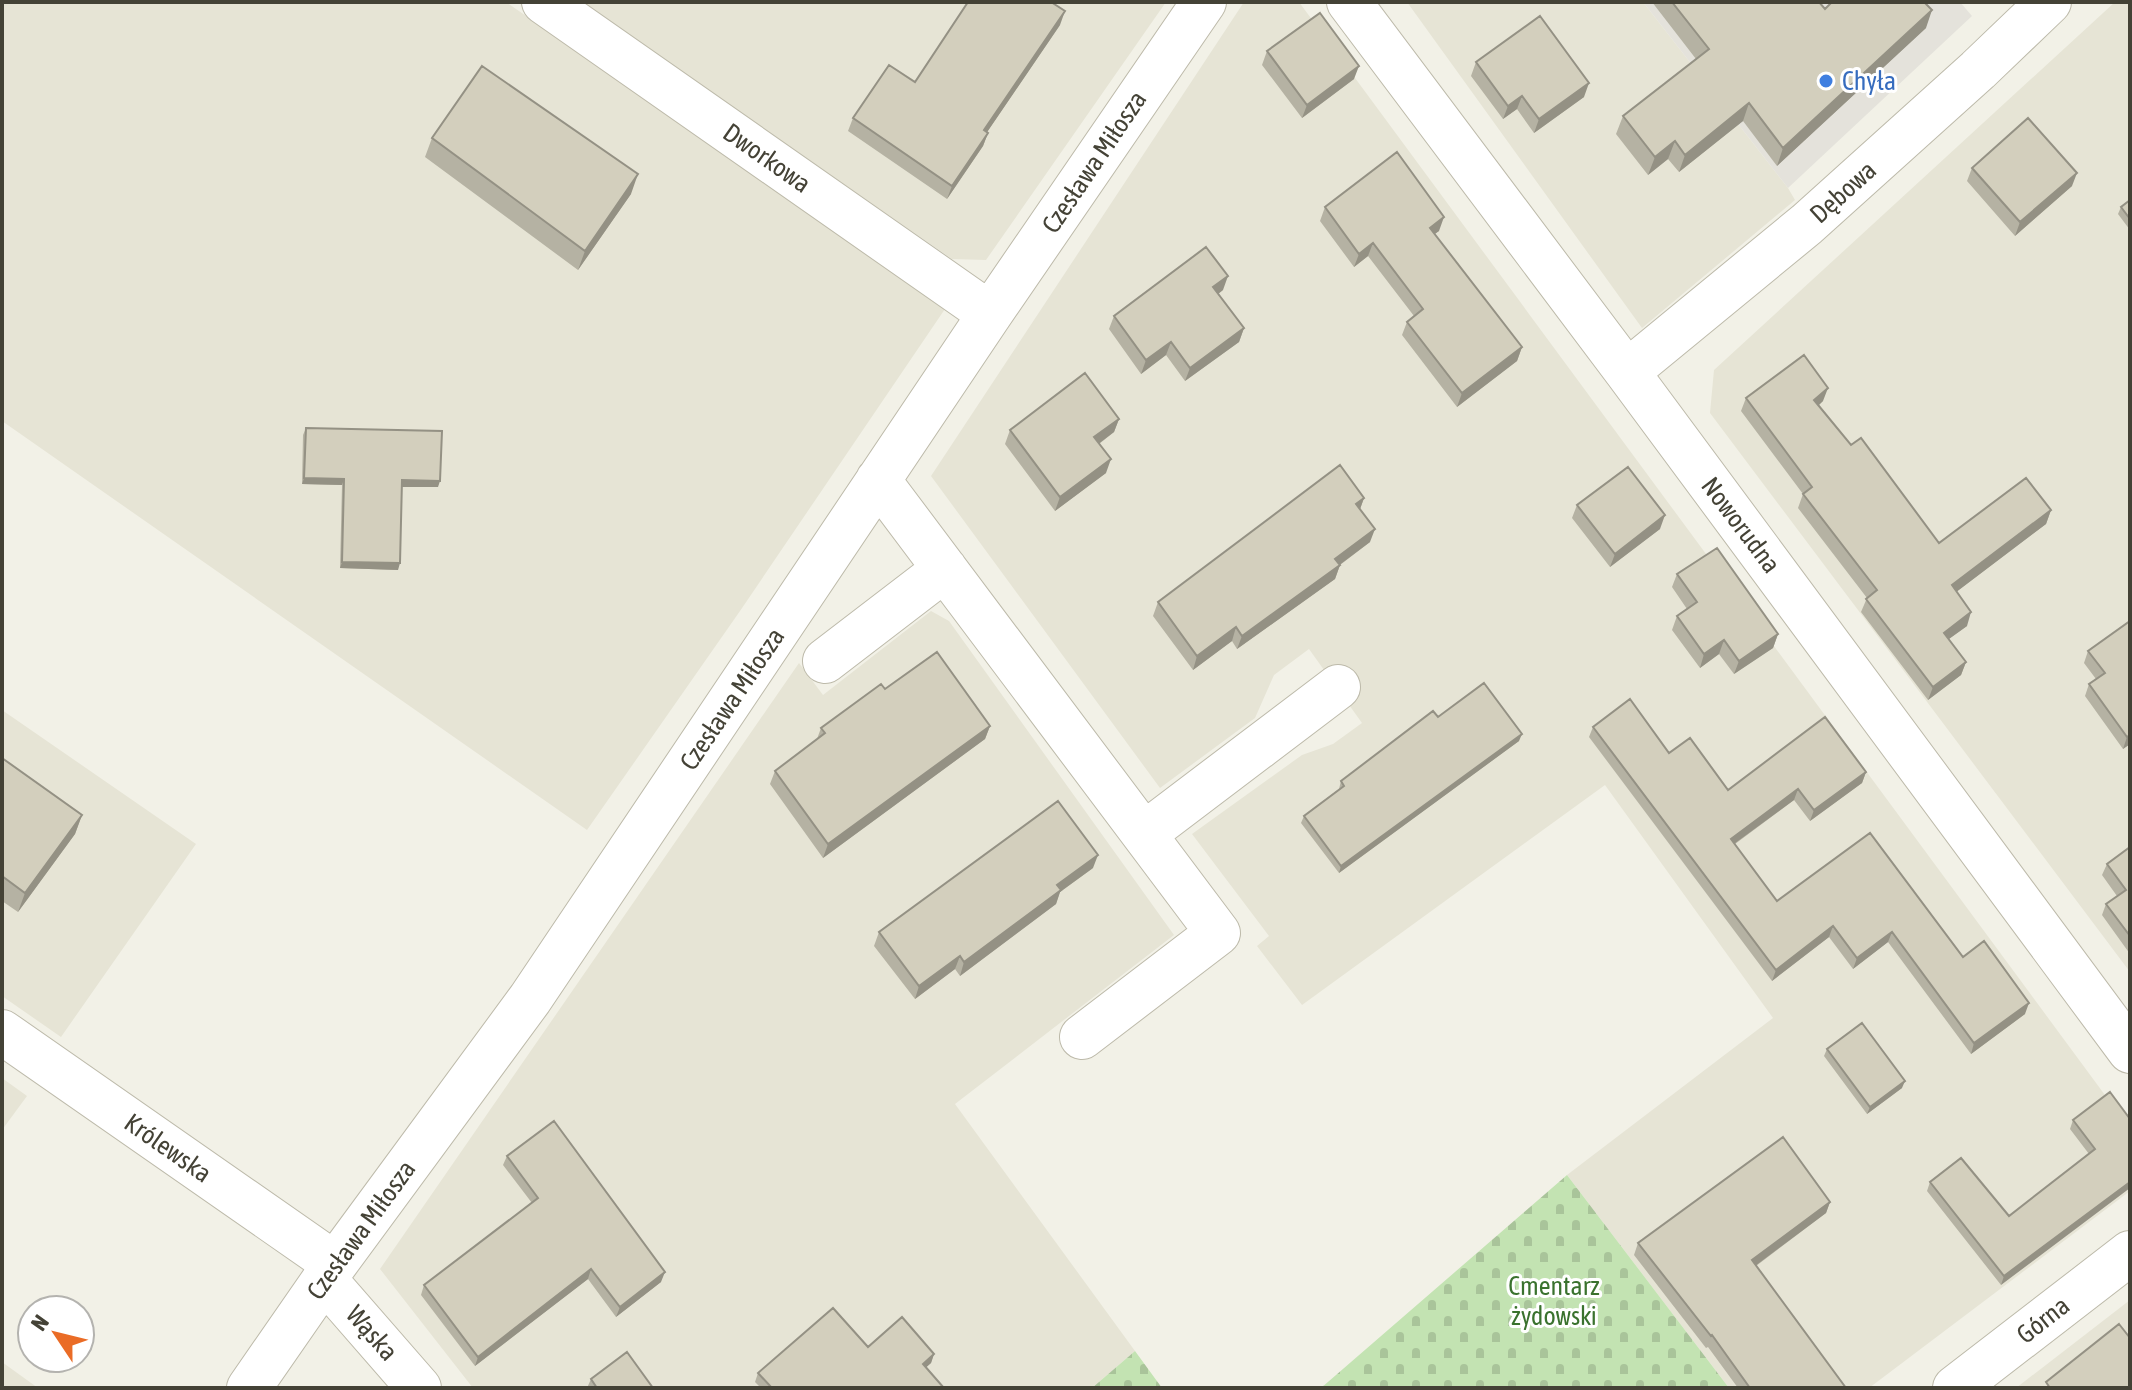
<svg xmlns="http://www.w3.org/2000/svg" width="2132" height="1390" viewBox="0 0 2132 1390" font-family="'Asap Condensed',sans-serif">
	<defs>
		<pattern id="cemetery-stones" width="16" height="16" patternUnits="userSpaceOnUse" patternTransform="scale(2)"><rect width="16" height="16" fill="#c3e3b2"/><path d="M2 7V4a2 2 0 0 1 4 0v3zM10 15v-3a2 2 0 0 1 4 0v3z" fill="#a9c49a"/></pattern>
	</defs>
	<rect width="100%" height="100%" fill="#f2f1e7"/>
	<!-- residential -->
	<path fill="#e6e4d5" d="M2 2H506L947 306 740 611 587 830 2 421Z
		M581 2H1166L986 260 952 259Z
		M1244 2H1299L2130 1129V1191L1869 1388H1729L1567 1175 1773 1018 1605 785 1302 1005 1257 946 1269 936 1192 834 1302 755 1333 744 1362 723 1309 649 1274 675 1255 718 1160 788 931 476Z
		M1407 2H1643L1788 188 1795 200 1642 328Z
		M2115 2H2130V972L1710 413 1714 370Z
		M931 611 949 621 1174 935 955 1104 1135 1351 1092 1388H473L380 1269 799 663 823 695Z
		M2 710 196 844 61 1037 2 996Z
		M2 1078 27 1096 2 1130Z
		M2130 1300V1388H2016Z
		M2 1362 38 1388H2Z"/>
	<!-- industrial -->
	<path fill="#e4e2db" d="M1643 2H1960L1972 16 1788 188Z"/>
	<!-- cemetery -->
	<path fill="url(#cemetery-stones)" d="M1567 1175 1729 1388H1321Z
		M1135 1351 1162 1388H1092Z"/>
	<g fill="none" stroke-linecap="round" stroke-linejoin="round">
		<defs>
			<path id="minor" d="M544 2 990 314
				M1349 2 1627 372 2130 1051
				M1627 372 1807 224 1978 70 2049 2
				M878 480 1218 933 1082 1037
				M825 661 945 569
				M1144 834 1338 687
				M2 1032 335 1264
				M324 1279 419 1388
				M249 1388 335 1264 530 999 990 314 1204 2
				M1955 1388 2130 1253"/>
		</defs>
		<!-- minor casing -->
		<use href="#minor" stroke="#bdbaaa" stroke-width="46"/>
		<!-- minor -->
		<use href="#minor" stroke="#fff" stroke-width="44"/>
	</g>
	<!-- wall -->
	<path fill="#b5b2a3" d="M1652 2H1819L1825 9 1926 28 1777 166 1743 121 1679 172 1668 159 1648 175 1616 134 1623 116 1696 59Z
		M1060 25 987 132 988 133 983 146 947 199 848 131 853 118 915 82Z
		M1267 51 1354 79 1302 118 1262 65Z
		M1476 62 1584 97 1534 133 1517 109 1503 119 1471 76Z
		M432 138 631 194 578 270 425 157Z
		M1972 168 2072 186 2015 236 1967 181Z
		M2130 200V230L2118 214 2121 207Z
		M1325 207 1439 231 1434 234 1522 347 1517 361 1457 407 1402 335 1407 322 1414 316 1368 256 1354 267 1320 221Z
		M1223 290 1218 294 1244 328 1239 342 1185 381 1166 355 1141 374 1109 329 1114 316Z
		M1746 398 1823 401 1818 406 1851 445 1939 543 2051 510 2046 524 1956 592 1967 626 1949 639 1966 662 1961 675 1928 700 1861 612 1867 598 1798 508 1803 494 1741 411Z
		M1119 419 1114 432 1099 444 1106 473 1055 511 1005 444 1010 430Z
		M306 428 438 487H402L398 570 340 568 342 485 302 484 303 435Z
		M1364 498 1360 509 1370 542 1340 565 1335 579 1237 649 1232 641 1193 670 1153 616 1158 602Z
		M1577 505 1660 529 1610 567 1572 518Z
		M1677 574 1778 634 1773 648 1734 674 1719 654 1700 668 1672 630 1677 616 1687 609 1672 587Z
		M2130 621V744L2123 749 2085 696 2089 684 2096 679 2084 663 2088 651Z
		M885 689 990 726 985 739 823 858 770 784 775 771 817 739 821 728Z
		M1438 717 1519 741 1339 873 1301 823 1304 816 1339 789 1341 781Z
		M1593 727 1669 753 1728 790 1866 772 1862 783 1810 821 1794 800 1735 844 1777 901 1870 833 1963 957 2025 1014 1971 1054 1888 942 1853 969 1829 937 1772 981 1589 737Z
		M2 758 82 815 75 834 18 912 2 901Z
		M2130 847V954L2102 915 2106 904 2117 896 2102 875 2107 864Z
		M1093 868 1060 892 1056 904 960 976 955 969 915 999 874 946 879 932Z
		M1827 1049 1902 1088 1867 1114 1824 1056Z
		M2130 1119 2001 1285 1927 1191 1930 1182 2009 1216 2089 1154 2070 1129 2073 1120Z
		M507 1156 661 1282 616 1317 588 1279 475 1366 421 1295 424 1285 532 1203 503 1165Z
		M1830 1202 1826 1213 1756 1266 1846 1388H1738L1708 1347 1706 1348 1634 1255 1638 1243Z
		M868 1347 934 1354 931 1363 926 1367 944 1388H761L755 1382 758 1373Z
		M591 1379 653 1388H587Z"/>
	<!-- shaded-wall -->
	<path fill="#949184" d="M1932 10 1926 28 1777 166 1783 148Z
		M1065 11 1060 25 979 144 984 130Z
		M1359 66 1354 79 1302 118 1307 105Z
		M1589 83 1584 97 1534 133 1539 119Z
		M1522 96 1517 109 1503 119 1508 106Z
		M1749 103 1743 121 1679 172 1685 155Z
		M988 133 983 146 947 199 952 186Z
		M1675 141 1668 159 1648 175 1655 157Z
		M2077 173 2072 186 2015 236 2020 222Z
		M638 174 631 194 578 270 585 251Z
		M1444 217 1439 231 1425 241 1430 228Z
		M1373 243 1368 256 1354 267 1359 254Z
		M1228 276 1223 290 1209 301 1213 287Z
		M1244 328 1239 342 1185 381 1190 368Z
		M1171 342 1166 355 1141 374 1146 360Z
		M1522 347 1517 361 1457 407 1462 393Z
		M1828 388 1823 401 1809 414 1814 400Z
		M1119 419 1114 432 1089 451 1094 437Z
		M1111 459 1106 473 1055 511 1060 497Z
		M304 478 344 479 342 485 302 484Z
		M402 480 440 481 438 487H400Z
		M1364 498 1359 512 1356 504Z
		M2051 510 2046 524 1947 599 1952 585Z
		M1665 515 1660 529 1610 567 1615 554Z
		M1375 529 1370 542 1330 572 1335 559Z
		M342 562 400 563 398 570 340 568Z
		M1340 565 1335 579 1237 649 1242 636Z
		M1971 612 1967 626 1939 646 1944 633Z
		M1236 627 1232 641 1193 670 1197 656Z
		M1778 634 1773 648 1734 674 1739 661Z
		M1724 640 1719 654 1700 668 1704 654Z
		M1966 662 1961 675 1928 700 1933 687Z
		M990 726 985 739 823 858 828 844Z
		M1522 734 1519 741 1339 873 1341 866Z
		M2130 735V744L2123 749 2127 737Z
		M1866 772 1862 783 1810 821 1814 810Z
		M1798 789 1794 800 1727 849 1731 839Z
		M82 815 75 834 18 912 25 893Z
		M1098 855 1093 868 1060 892 1056 904 960 976 964 962 1057 885Z
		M1833 926 1829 937 1772 981 1776 970Z
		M1892 932 1888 942 1853 969 1857 958Z
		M960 956 955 969 915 999 919 986Z
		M2029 1003 2025 1014 1971 1054 1974 1043Z
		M1905 1081 1902 1088 1867 1114 1870 1107Z
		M2130 1182V1188L2001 1285 2004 1276Z
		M1830 1202 1826 1213 1747 1272 1752 1260Z
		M591 1269 588 1279 475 1366 478 1357Z
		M665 1272 661 1282 616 1317 620 1307Z
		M934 1354 931 1363 920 1373 923 1364Z"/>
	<!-- building -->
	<path fill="#d3cfbd" stroke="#949184" stroke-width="2" d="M968 2H1051L1065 11 984 130 988 133 952 186 853 118 889 65 915 82Z
		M1672 2H1819L1825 9 1832 2H1924L1932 10 1783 148 1749 103 1685 155 1675 141 1655 157 1623 116 1709 49Z
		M1320 13 1359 66 1307 105 1267 51Z
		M1540 16 1589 83 1539 119 1522 96 1508 106 1476 62Z
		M482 66 638 174 585 251 432 138Z
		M2028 118 2077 173 2020 222 1972 168Z
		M1397 152 1444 217 1430 228 1522 347 1462 393 1407 322 1423 309 1373 243 1359 254 1325 207Z
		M2130 200V219L2121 207Z
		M1206 247 1228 276 1213 287 1244 328 1190 368 1171 342 1146 360 1114 316Z
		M1804 355 1828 388 1814 400 1851 445 1861 438 1939 543 2026 478 2051 510 1952 585 1971 612 1944 633 1966 662 1933 687 1866 599 1877 590 1803 494 1812 487 1746 398Z
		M1085 373 1119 419 1094 437 1111 459 1060 497 1010 430Z
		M306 428 442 431 440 481 402 480 400 563 342 562 344 479 304 478Z
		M1340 465 1364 498 1356 504 1375 529 1335 559 1340 565 1242 636 1236 627 1197 656 1158 602Z
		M1628 467 1665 515 1615 554 1577 505Z
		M1717 548 1778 634 1739 661 1724 640 1704 654 1677 616 1697 602 1677 574Z
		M2130 621V735L2127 737 2089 684 2105 673 2088 651Z
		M937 652 990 726 828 844 775 771 825 733 821 728 881 684 885 689Z
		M1484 683 1522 734 1341 866 1304 816 1344 786 1341 781 1433 711 1438 717Z
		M1630 699 1669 753 1690 738 1728 790 1825 717 1866 772 1814 810 1798 789 1731 839 1777 901 1870 833 1963 957 1984 941 2029 1003 1974 1043 1892 932 1857 958 1833 926 1776 970 1593 727Z
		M2 758 82 815 25 893 2 876Z
		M1058 801 1098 855 1057 885 1061 890 964 962 960 956 919 986 879 932Z
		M2130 847V936L2106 904 2126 890 2107 864Z
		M1862 1023 1905 1081 1870 1107 1827 1049Z
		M2110 1092 2130 1119V1182L2004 1276 1930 1182 1961 1158 2009 1216 2095 1149 2073 1120Z
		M554 1121 665 1272 620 1307 591 1269 478 1357 424 1285 538 1198 507 1156Z
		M1783 1137 1830 1202 1752 1260 1846 1388H1750L1712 1335 1711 1336 1638 1243Z
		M833 1308 868 1347 902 1317 934 1354 923 1364 944 1388H772L758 1373Z
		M2119 1324 2130 1338V1388H2050L2046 1382Z
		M627 1352 653 1388H597L591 1379Z"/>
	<!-- markers -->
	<circle fill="#3f7fe0" stroke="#fff" stroke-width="3" cx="1826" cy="81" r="8"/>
	<g text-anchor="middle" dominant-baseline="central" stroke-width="6" stroke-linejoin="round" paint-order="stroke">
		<!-- shop labels -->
		<g font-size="26" fill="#366cbe" stroke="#fff" text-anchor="start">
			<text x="1842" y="81">Chyła</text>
		</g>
		<!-- street labels -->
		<g font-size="26" fill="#444236" stroke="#fff">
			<text transform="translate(767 158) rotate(35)">Dworkowa</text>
			<text transform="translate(1094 162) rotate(-56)">Czesława Miłosza</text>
			<text transform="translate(1843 192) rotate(-42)">Dębowa</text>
			<text transform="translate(1741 525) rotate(53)">Noworudna</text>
			<text transform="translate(732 699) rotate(-56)">Czesława Miłosza</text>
			<text transform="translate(168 1148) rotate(35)">Królewska</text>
			<text transform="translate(361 1230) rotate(-54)">Czesława Miłosza</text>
			<text transform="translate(2043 1320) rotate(-38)">Górna</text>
			<text transform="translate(372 1333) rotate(49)">Wąska</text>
		</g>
		<!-- park labels -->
		<g font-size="26" fill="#3a722e" stroke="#fff">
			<text x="1554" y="1286">Cmentarz<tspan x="1554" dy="30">żydowski</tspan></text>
		</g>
	</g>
	<!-- border -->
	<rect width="2132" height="1390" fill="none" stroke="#444236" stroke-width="8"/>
	<!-- north arrow -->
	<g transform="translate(56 1334) rotate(305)"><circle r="38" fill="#ffffff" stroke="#b4b3af" stroke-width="2"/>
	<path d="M0-6L14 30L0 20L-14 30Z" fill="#ea6c26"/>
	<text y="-12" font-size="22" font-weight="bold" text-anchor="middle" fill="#444236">N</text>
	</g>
</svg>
